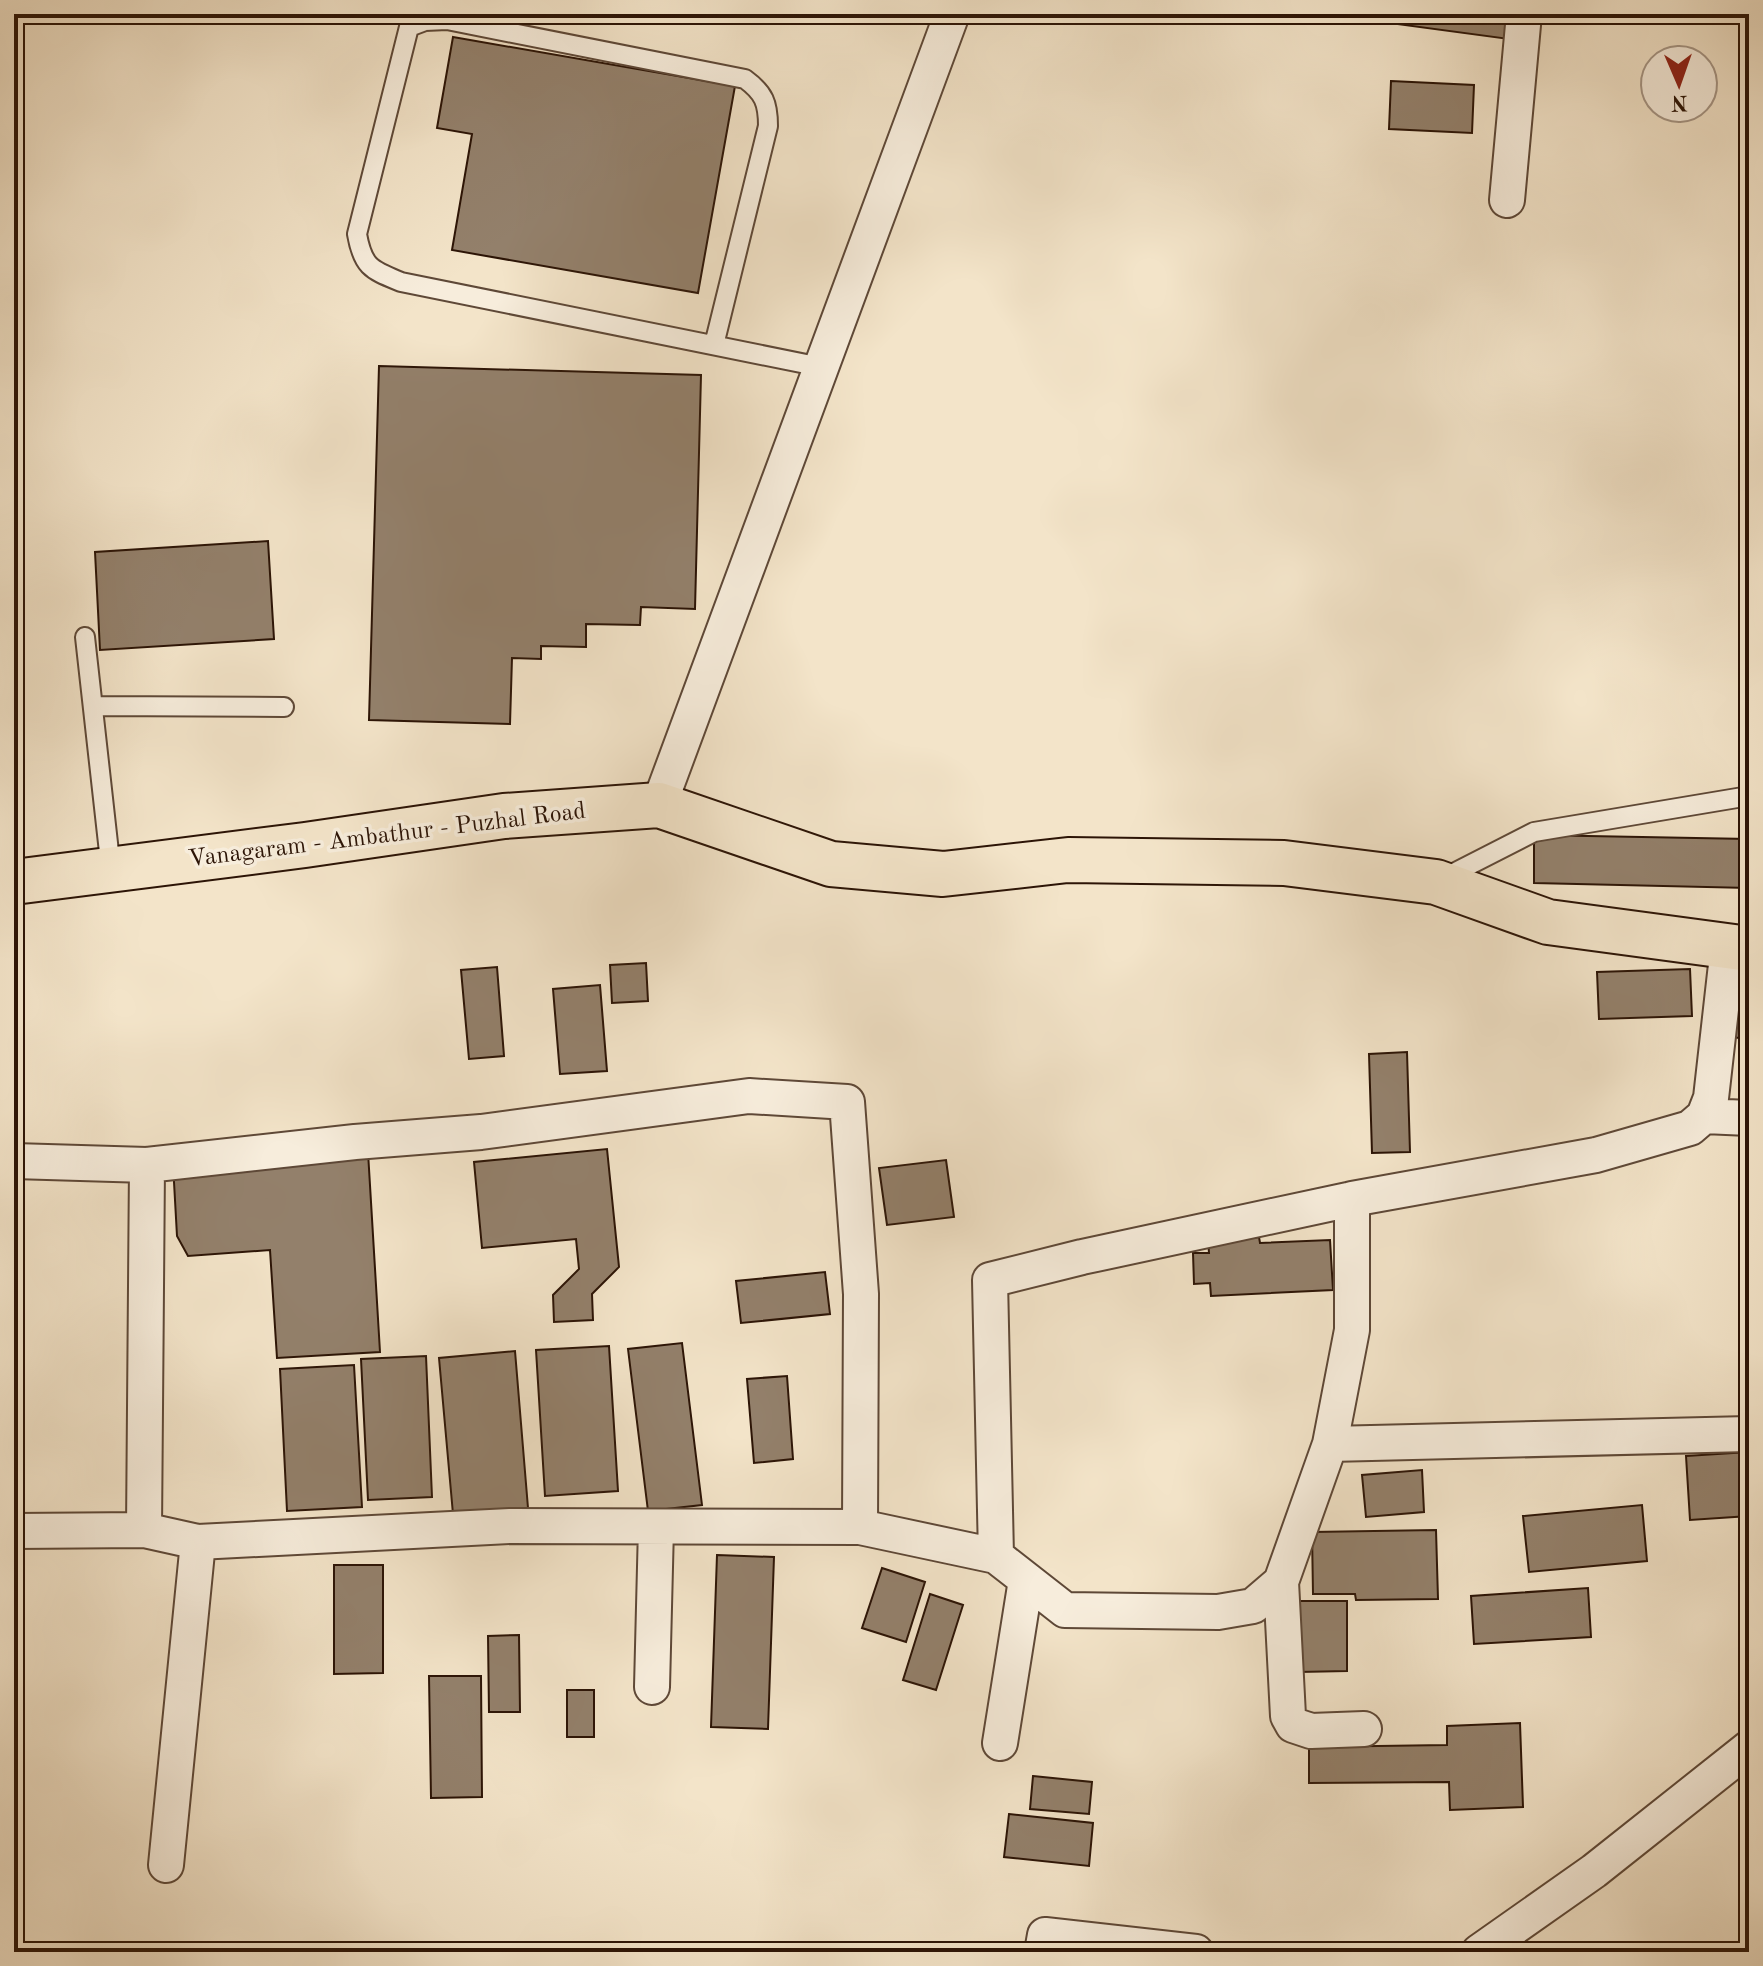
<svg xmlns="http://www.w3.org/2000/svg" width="1763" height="1966" viewBox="0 0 1763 1966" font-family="'Old Standard TT',serif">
	<rect width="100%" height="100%" fill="#f3e4c9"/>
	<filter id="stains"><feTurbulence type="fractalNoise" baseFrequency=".0025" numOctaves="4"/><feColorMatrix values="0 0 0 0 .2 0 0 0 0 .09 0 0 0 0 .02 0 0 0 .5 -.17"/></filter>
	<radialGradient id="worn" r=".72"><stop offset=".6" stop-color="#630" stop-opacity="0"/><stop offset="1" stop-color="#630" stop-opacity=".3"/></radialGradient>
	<!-- building -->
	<path fill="#93806b" stroke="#2c1406" stroke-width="2" d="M1384 14H1520L1516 40 1382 22Z
		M453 37 735 86 698 293 452 250 472 134 437 128Z
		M1391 81 1474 85 1472 133 1389 129Z
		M379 366 701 375 695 609 641 607 640 625 586 624V647L541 646V659L512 658 510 724 369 720Z
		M268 541 274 639 100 650 95 552Z
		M14 547 19 614 14 615Z
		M1534 835 1749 839V888L1534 883Z
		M646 963 648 1001 612 1003 610 965Z
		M497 967 504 1056 469 1059 461 970Z
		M1690 969 1692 1016 1599 1019 1597 972Z
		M1726 974 1749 976V1039L1721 1036Z
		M600 985 607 1071 560 1074 553 989Z
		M1407 1052 1410 1152 1372 1153 1369 1054Z
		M607 1149 619 1267 592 1294 593 1320 554 1322 553 1295 579 1269 576 1239 482 1248 474 1162Z
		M368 1152 380 1352 277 1358 270 1250 188 1256 177 1236 173 1164Z
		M946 1160 954 1217 887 1225 879 1168Z
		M1259 1237 1260 1243 1330 1240 1333 1290 1211 1296 1210 1283 1194 1284 1193 1253H1209L1208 1240Z
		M825 1272 830 1314 741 1323 736 1281Z
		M682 1343 702 1505 648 1511 628 1349Z
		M609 1346 618 1491 545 1496 536 1350Z
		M515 1351 528 1508 453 1514 439 1358Z
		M426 1356 432 1497 368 1500 361 1359Z
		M354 1365 362 1507 287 1511 280 1369Z
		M787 1376 793 1459 754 1463 747 1379Z
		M1749 1452V1516L1690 1520 1686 1456Z
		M1422 1470 1424 1512 1366 1517 1362 1475Z
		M1642 1505 1647 1561 1529 1572 1523 1516Z
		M1436 1530 1438 1599 1356 1600 1355 1594H1313L1312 1532Z
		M717 1555 774 1557 768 1729 711 1727Z
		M334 1565H383V1673L334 1674Z
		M882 1568 925 1582 906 1642 862 1628Z
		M1588 1588 1591 1637 1474 1644 1471 1596Z
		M930 1594 963 1605 936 1690 903 1680Z
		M1298 1601H1347V1671L1299 1672Z
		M519 1635 520 1712H489L488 1636Z
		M429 1676H481L482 1797 431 1798Z
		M567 1690H594V1737H567Z
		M1520 1723 1523 1807 1450 1810 1449 1782 1309 1783V1747L1447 1745V1726Z
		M1033 1776 1092 1782 1089 1814 1030 1809Z
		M1009 1814 1093 1823 1089 1866 1004 1857Z
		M1749 1937V1952H1731Z"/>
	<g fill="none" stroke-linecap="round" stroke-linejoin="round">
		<defs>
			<path id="service" d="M714 345 768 126C768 103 764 93 745 79L447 20 425 21 409 27 357 234C363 268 372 270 401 282L821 367
				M85 637 111 870
				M93 706 284 707
				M1442 879 1534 832 1749 796"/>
			<path id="minor" d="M1507 200 1524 14
				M659 805 952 14
				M1704 1116 1749 1118
				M14 1161 147 1165 144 1530
				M147 1165 355 1142 481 1132 749 1096 847 1102 861 1294 860 1527
				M1330 1444 1749 1434
				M14 1531 144 1530 198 1542 510 1526 860 1527 996 1556 1065 1610 1218 1612 1253 1606 1281 1582 1330 1444 1352 1330V1199L1596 1155 1690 1128 1704 1116 1711 1098 1728 947
				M996 1556 990 1280 1082 1257 1352 1199
				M1281 1582 1288 1716 1293 1725 1311 1731 1364 1729
				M652 1687 656 1527
				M1000 1743 1026 1580
				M166 1865 198 1542
				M1042 1952 1045 1935 1196 1952
				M1479 1952 1594 1871 1749 1748"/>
			<path id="primary" d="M14 882 305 845 504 816 659 805 831 864 943 874 1068 860 1284 863 1436 882 1548 922 1749 949"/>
		</defs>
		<!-- service casing -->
		<use href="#service" stroke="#5e4837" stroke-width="22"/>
		<!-- minor casing -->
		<use href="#minor" stroke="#5e4837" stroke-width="38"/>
		<!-- primary casing -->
		<use href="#primary" stroke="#2c1406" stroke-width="48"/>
		<!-- service -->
		<use href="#service" stroke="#f7eddc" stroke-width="18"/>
		<!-- minor -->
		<use href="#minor" stroke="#f7eddc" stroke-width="34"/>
		<!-- primary -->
		<use href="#primary" stroke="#f3e4c9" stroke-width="44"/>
	</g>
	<g text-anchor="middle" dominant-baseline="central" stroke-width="7" stroke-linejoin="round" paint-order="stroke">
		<!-- street labels -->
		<g font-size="24" fill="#2c1406" stroke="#f7eddc">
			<text transform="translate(387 836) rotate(-7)">Vanagaram - Ambathur - Puzhal Road</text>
		</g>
	</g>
	<!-- margin -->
	<rect width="1763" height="1966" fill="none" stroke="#f3e4c9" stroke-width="48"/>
	<rect x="16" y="16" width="1731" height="1934" fill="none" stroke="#2c1406" stroke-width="4"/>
	<rect x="24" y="24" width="1715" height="1918" fill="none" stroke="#2c1406" stroke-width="2"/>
	<!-- north arrow -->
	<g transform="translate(1679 84) rotate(178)"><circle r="38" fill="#f7eddc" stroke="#a69686" stroke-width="2"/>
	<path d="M0-6L14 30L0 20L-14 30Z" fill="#8f2418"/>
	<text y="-12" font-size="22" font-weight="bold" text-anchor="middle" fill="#2c1406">N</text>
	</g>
	<rect width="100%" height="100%" filter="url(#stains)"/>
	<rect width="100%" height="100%" fill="url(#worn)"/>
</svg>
